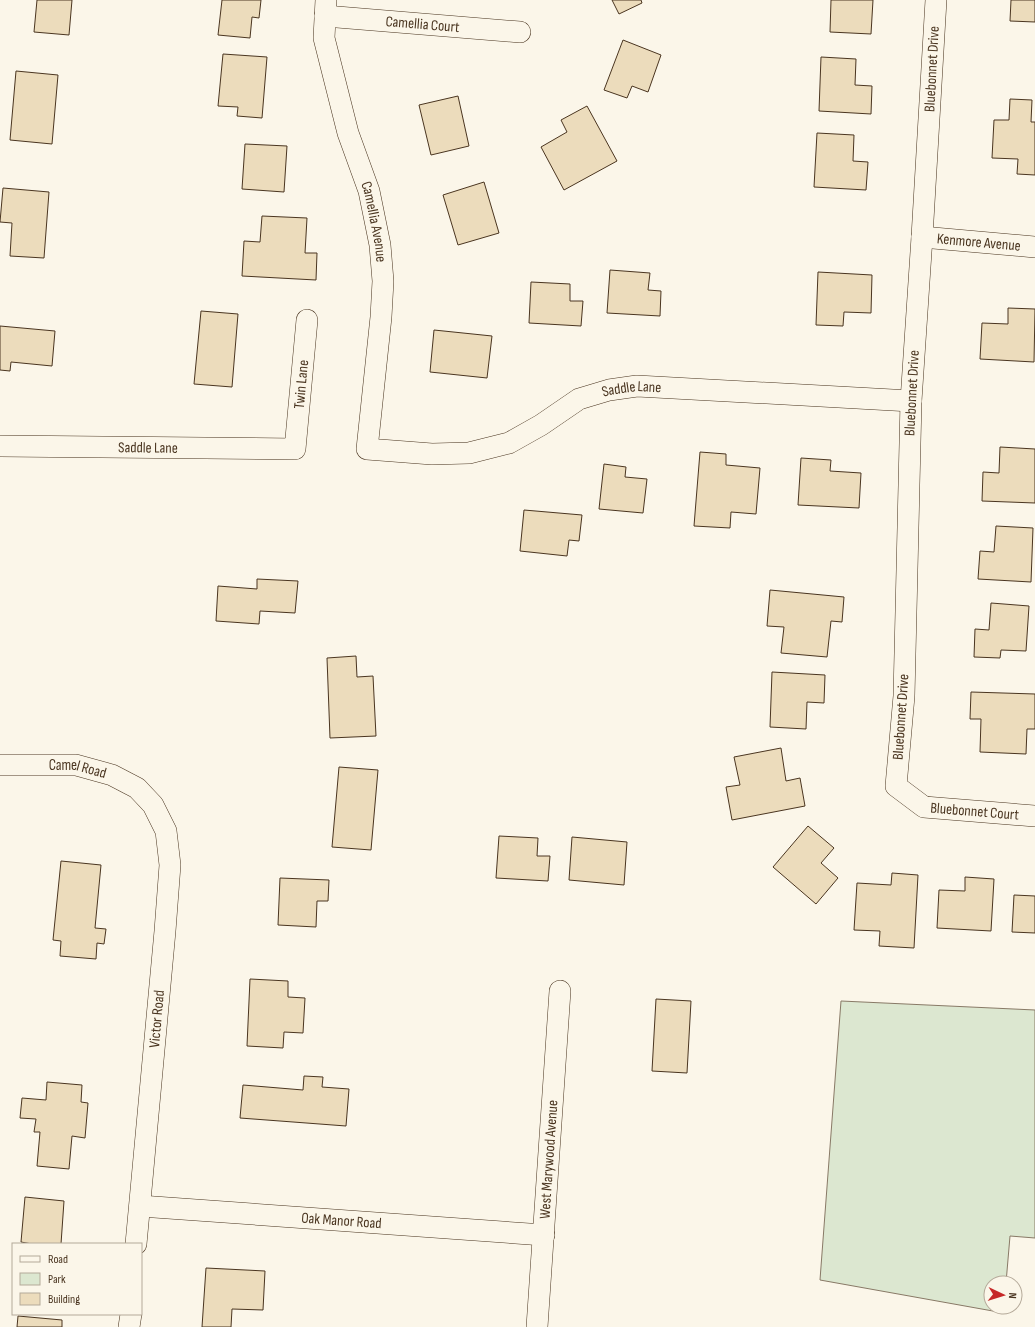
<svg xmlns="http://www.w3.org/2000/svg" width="1035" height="1327" viewBox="0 0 1035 1327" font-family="'Sofia Sans Condensed',sans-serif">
	<rect width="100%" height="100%" fill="#fbf6e9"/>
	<!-- green -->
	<path fill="#dce7d0" stroke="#887966" d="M841 1001 1035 1010V1238L1010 1236 1006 1283H991V1307H1004V1313L820 1280Z"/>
	<!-- building -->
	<path fill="#ecdcbc" stroke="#4a3520" d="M37 0H72L69 35 34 32Z
		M222 0H261L259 18 252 17 250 38 218 35Z
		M612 0H641L642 3 619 14Z
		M831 0H873L871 34 830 32Z
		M1011 0H1035V22L1010 21Z
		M623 40 661 55 648 92 632 86 627 98 604 90Z
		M223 54 267 57 262 118 237 116 238 107 218 106Z
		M821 57 856 59 855 85 872 86 871 114 819 111Z
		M16 71 58 75 52 144 10 140Z
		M458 96 469 146 431 155 419 105Z
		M1010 99 1032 100 1031 122H1035V175L1017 174 1018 159 992 158 994 120H1009Z
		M587 106 617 161 564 190 541 147 567 132 561 120Z
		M817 133 854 135 853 161 868 162 866 190 814 187Z
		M245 144 287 146 284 192 242 189Z
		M484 182 499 233 458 245 443 195Z
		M3 188 49 192 44 258 10 256 12 223 0 222Z
		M262 216 307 218 305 253H317L316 280 242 276 244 241 260 242Z
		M610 270 650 273 648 290 661 291 660 316 607 313Z
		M818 272 872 275 871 313 844 312 843 326 816 325Z
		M531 282 570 284V301H583L581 326 529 323Z
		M1008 308 1035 309 1034 362 980 359 982 323 1008 324Z
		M201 311 238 314 232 387 194 384Z
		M0 326 55 331 52 366 11 362 10 371 0 370Z
		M434 330 492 336 487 378 430 372Z
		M1000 447 1035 449V503L982 501 983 472 999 473Z
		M700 452 726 454V465L760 468 756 514 731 512 730 528 694 526Z
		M801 458 831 460 830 471 861 473 859 508 798 505Z
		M604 464 626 467 625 477 647 479 643 513 599 509Z
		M524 510 582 515 579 541 569 540 567 556 520 551Z
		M996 526 1033 528 1031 582 978 579 980 551 994 552Z
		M257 579 298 581 295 613 260 611 259 624 216 621 218 586 257 589Z
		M770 590 844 597 842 622 831 621 827 657 781 653 784 627 767 626Z
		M991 603 1029 606 1026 651 1001 650 1000 658 974 657 975 629 989 630Z
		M356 656 357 677 373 676 376 736 330 738 327 658Z
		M772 672 825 675 824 703 807 702 806 729 770 727Z
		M971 692 1035 694V729H1027L1026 754 980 752 981 719H970Z
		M781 748 786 781 800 778 805 806 732 820 726 787 740 785 734 757Z
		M339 767 378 770 371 850 332 847Z
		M808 826 834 848 821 863 838 878 816 904 773 867Z
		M499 836 538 838 537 856H550L548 881 496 878Z
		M572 837 627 842 624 885 569 880Z
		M61 861 101 865 95 928 106 929 104 944 97 943 96 959 60 956 61 941 53 940Z
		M892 873 918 875 914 948 879 946 880 931 854 930 857 883 891 885Z
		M965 877 994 879 991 931 937 928 939 890 965 891Z
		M280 878 329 880 328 901H317L316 927 278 925Z
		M1014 895 1035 896V933L1012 932Z
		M250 979 288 981V997L305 998 303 1033 284 1032 283 1048 247 1046Z
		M656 999 691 1001 687 1073 652 1071Z
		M304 1076 323 1077 322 1087 349 1089 346 1126 240 1118 243 1085 303 1090Z
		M47 1082 82 1085 81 1102 88 1103 85 1138 72 1136 69 1169 37 1166 40 1132H34L36 1119 20 1118 22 1098 46 1100Z
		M25 1197 64 1201 61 1244H32L21 1242Z
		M206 1268 265 1271 263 1310 232 1309 231 1327H202Z
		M18 1316 62 1320V1327H17Z"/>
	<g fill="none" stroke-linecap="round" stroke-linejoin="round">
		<defs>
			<g id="street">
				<path id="s1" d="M326 0 324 38 348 133 369 191 380 245 383 281 381 317 367 449 432 454 469 453 509 443 541 425 579 399 609 390 637 386 911 401"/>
				<path id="s2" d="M936 0 922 237 911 401 904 696 896 786 924 807 1035 816"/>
				<path id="s3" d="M325 16 520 32"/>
				<path id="s4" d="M922 237 1035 247"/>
				<path id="s5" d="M0 446 295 449 307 320"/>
				<path id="s6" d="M0 765H76L112 775 137 788 153 805 166 831 170 865 165 931 136 1244"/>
				<path id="s7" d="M140 1206 544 1235"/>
				<path d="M129 1327 131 1314"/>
				<path id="s8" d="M537 1327 560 991"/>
			</g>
		</defs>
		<!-- street casing -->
		<use href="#street" stroke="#4a3520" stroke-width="22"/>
		<!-- street -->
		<use href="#street" stroke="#fbf6e9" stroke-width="21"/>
	</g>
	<g text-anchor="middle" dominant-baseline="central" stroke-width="3" stroke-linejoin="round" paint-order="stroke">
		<!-- street labels -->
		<g font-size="15" fill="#4a3520" stroke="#fbf6e9">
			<text stroke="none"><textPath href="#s3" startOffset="98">Camellia Court</textPath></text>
			<text transform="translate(932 69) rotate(-87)">Bluebonnet Drive</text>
			<text stroke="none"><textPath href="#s1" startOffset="229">Camellia Avenue</textPath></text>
			<text stroke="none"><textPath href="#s4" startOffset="57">Kenmore Avenue</textPath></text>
			<text stroke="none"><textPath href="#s5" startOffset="360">Twin Lane</textPath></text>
			<text stroke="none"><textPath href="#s1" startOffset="738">Saddle Lane</textPath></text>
			<text transform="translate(912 393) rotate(-87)">Bluebonnet Drive</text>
			<text stroke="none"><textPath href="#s5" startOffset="148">Saddle Lane</textPath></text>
			<text transform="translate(901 717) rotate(-86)">Bluebonnet Drive</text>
			<text stroke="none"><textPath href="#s6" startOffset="78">Camel Road</textPath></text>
			<text stroke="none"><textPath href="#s2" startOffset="873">Bluebonnet Court</textPath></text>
			<text transform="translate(157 1019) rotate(-85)">Victor Road</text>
			<text stroke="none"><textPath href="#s8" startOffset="168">West Marywood Avenue</textPath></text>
			<text stroke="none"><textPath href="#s7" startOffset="202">Oak Manor Road</textPath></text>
		</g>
	</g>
	<!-- legend -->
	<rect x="12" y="1243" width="130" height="72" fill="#fbf6e9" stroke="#b4a999"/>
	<rect x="20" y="1256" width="20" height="6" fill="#fbf6e9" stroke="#b4a999"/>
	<text x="48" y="1263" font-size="12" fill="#4a3520">Road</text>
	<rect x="20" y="1273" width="20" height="12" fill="#dce7d0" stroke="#b4a999"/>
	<text x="48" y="1283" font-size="12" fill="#4a3520">Park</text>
	<rect x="20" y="1293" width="20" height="12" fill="#ecdcbc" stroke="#b4a999"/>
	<text x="48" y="1303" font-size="12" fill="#4a3520">Building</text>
	<!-- north arrow -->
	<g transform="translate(1003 1295) rotate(94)"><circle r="19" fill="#fbf6e9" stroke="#b4a999"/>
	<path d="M0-3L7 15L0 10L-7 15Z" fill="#c62828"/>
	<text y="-6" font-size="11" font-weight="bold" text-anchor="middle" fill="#4a3520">N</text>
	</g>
</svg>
